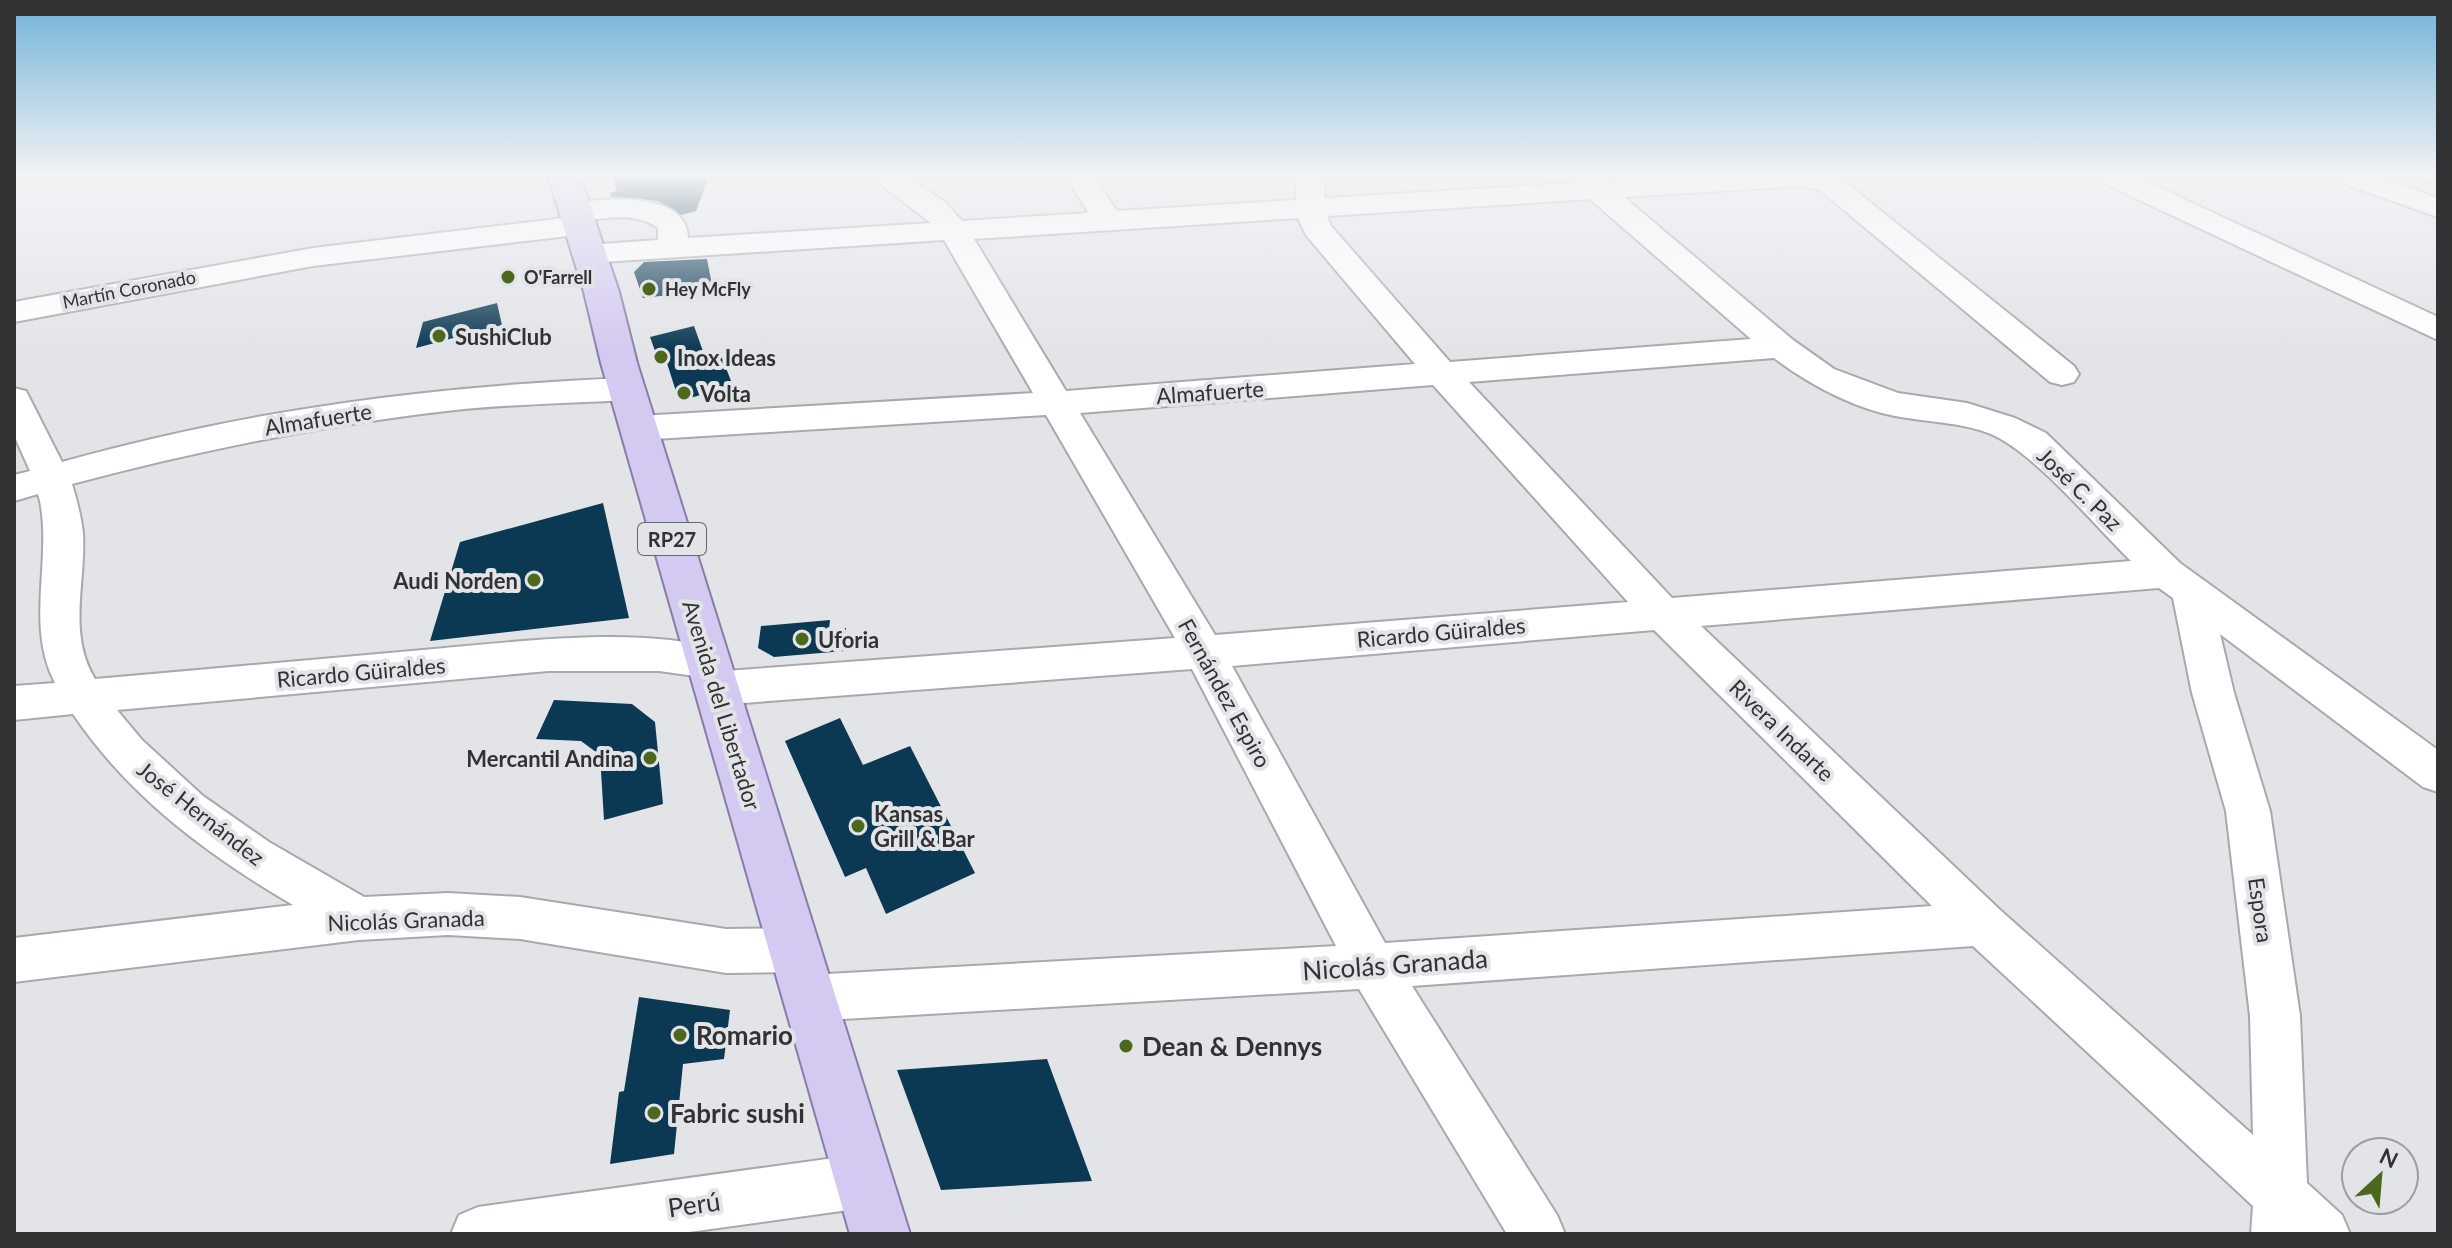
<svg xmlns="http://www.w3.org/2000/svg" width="2452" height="1248" viewBox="0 0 2452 1248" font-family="Lato,sans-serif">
	<rect width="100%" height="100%" fill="#e3e4e8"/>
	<!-- building -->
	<path fill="#0b3853" d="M612 176H709L696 211 681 215 658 201 611 197 610 193 617 191Z
		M707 259 713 290 643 298 634 272 644 262Z
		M497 303 502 325 416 348 423 322Z
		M694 326 704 354 719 350 733 386 679 401 666 360 659 362 650 337Z
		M603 503 629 618 430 641 460 542Z
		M830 620 829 630 846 628 844 651 774 657 758 648 761 626Z
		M554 700 632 704 655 722 663 804 604 820 600 755 581 741 536 739Z
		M840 718 863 765 910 746 975 873 886 914 866 868 845 877 785 741Z
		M639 997 730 1010 724 1059 683 1064 674 1154 610 1164 619 1092 624 1091Z
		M1047 1059 1092 1181 941 1190 897 1070Z"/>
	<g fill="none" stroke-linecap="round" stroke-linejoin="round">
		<defs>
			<path id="minor" d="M870 176H904L945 202 962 221 1089 213 1065 176H1093L1117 211 1296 200V176H1324L1325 198 1574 183 1578 176H1598L1604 181 1679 176 1840 178 2074 366 2079 374 2074 382 2062 385 2050 382 1820 190 1801 186 1624 197 1793 340 1834 369 1898 393 1967 403 2015 418 2046 433 2180 563 2438 750V792L2423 787 2220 634 2234 693 2270 811 2300 1016 2307 1183 2342 1215 2350 1234H2251L2253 1206 1973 946 1412 986 1557 1215 1565 1234H1507L1359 989 809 1021 792 1014 784 998 792 982 809 975 1336 946 1192 669 717 705 702 700 696 688 702 677 659 671H548L117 710 142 740 203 796 269 842 364 897 448 893 520 897 726 929 797 928 814 934 821 950 814 966 797 972 726 973 520 939 448 935 359 940 14 982V938L293 905C208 855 129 797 73 714L14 720V686L55 683C25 625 52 562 40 501L38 494 14 501V475L30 471 14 435V388L26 391 62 462C251 409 433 386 628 378L640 381 645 389 640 397 628 400C574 403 519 404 464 409 332 423 200 450 72 484 77 500 81 516 83 533 86 582 67 634 95 679 208 669 321 659 434 649 517 642 644 625 723 651L729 662 725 671 1175 638 1046 415 639 440 627 436 621 428 627 420 639 416 1033 393 944 240 587 263 576 261 572 254 576 247 587 245 658 240V228C638 213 611 217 588 220L592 226 588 232 577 235 313 266 14 322V302L313 248 564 218 559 212 563 206C596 197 688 189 688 238L931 223ZM1590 199 1751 339 1450 362 1331 226 1327 216ZM1298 218 1306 235 1415 364 1066 391 974 239ZM1774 358C1809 384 1851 407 1895 416 1926 422 1961 422 1991 434 2036 454 2094 525 2131 561L1672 598 1469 382ZM1433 385 1628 602 1215 635 1080 413ZM2159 588 2173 598 2192 693 2226 811 2250 1016 2253 1135 1999 909 1701 626ZM1654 630 1932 906 1385 943 1232 666Z
				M2097 176H2134L2438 317V340L2101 182Z
				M2335 176H2376L2438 198V217L2339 182Z
				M863 1154 882 1162 890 1181 882 1200 863 1208 675 1234H451L459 1215 478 1207Z"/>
			<path id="major" d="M548 176H580L619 292 637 363 910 1234H850L601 363 584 292Z"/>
		</defs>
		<!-- minor casing -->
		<use href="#minor" stroke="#a7a9ac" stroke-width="4"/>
		<!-- major casing -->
		<use href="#major" stroke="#887da7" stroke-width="4"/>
		<!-- minor -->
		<use href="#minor" fill="#fff" fill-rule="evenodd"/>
		<!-- major -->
		<use href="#major" fill="#d4c9f0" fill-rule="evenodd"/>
		<!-- tram -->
		<path stroke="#6d6e70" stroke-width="2" d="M2412 176 2438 185"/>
	</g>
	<!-- sky -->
	<linearGradient id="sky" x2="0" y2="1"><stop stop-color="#71b2d8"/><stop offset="0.5" stop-color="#f2f3f5"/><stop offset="1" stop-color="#f2f3f5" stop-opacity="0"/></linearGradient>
	<rect width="2452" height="351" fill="url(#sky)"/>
	<!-- markers -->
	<g fill="#4b681c" stroke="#e3e4e8" stroke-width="3">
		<circle cx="508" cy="277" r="8"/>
		<circle cx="649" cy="289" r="8"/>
		<circle cx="439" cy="336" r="8"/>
		<circle cx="661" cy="357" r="8"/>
		<circle cx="684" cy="393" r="8"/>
		<circle cx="534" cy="580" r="8"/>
		<circle cx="802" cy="639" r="8"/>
		<circle cx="650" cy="758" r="8"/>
		<circle cx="858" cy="826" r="8"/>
		<circle cx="680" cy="1035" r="8"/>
		<circle cx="1126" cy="1046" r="8"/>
		<circle cx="654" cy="1113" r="8"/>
	</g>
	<g text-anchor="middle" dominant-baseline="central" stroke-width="8" stroke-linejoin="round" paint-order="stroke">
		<!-- far-poi labels -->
		<g font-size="18" font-weight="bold" fill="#313233" stroke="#e3e4e8" text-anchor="start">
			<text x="524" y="277">O'Farrell</text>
			<text x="665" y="289">Hey McFly</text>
		</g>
		<!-- far-street labels -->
		<g font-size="18" fill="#313233" stroke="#e3e4e8">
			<text transform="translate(129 289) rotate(-11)">Martín Coronado</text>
		</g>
		<!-- shield labels -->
		<rect fill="#e3e4e8" stroke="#666769" stroke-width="2" x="638" y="523" width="68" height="32" rx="6"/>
		<g font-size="20" font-weight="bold" fill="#313233">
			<text x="672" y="539">RP27</text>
		</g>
		<!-- poi labels -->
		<g font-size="22" font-weight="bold" fill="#313233" stroke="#e3e4e8" text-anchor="start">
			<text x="455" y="336">SushiClub</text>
			<text x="677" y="357">Inox Ideas</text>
			<text x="700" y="393">Volta</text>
			<text x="518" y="580" text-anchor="end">Audi Norden</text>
			<text x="818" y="639">Uforia</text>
			<text x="634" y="758" text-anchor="end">Mercantil Andina</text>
			<text x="874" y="813">Kansas<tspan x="874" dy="25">Grill &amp; Bar</tspan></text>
		</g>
		<!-- street labels -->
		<g font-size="22" fill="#313233" stroke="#e3e4e8">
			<text transform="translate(1210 392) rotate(-4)">Almafuerte</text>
			<text transform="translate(318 419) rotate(-9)">Almafuerte</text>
			<text transform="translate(2080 489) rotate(44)">José C. Paz</text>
			<text transform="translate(1441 632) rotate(-5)">Ricardo Güiraldes</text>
			<text transform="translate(361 672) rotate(-5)">Ricardo Güiraldes</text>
			<text transform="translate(1225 693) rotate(61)">Fernández Espiro</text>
			<text transform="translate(722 705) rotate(73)">Avenida del Libertador</text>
			<text transform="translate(1782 730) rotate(44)">Rivera Indarte</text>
			<text transform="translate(201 813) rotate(38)">José Hernández</text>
			<text transform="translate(2261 910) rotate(82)">Espora</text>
			<text transform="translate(406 920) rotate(-2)">Nicolás Granada</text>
		</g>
		<!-- near-street labels -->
		<g font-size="26" fill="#313233" stroke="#e3e4e8">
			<text transform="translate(1395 964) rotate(-4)">Nicolás Granada</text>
			<text transform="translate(694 1204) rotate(-8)">Perú</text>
		</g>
		<!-- near-poi labels -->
		<g font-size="26" font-weight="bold" fill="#313233" stroke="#e3e4e8" text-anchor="start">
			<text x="696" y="1035">Romario</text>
			<text x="1142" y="1046">Dean &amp; Dennys</text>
			<text x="670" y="1113">Fabric sushi</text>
		</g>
	</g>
	<!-- border -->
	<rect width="2452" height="1248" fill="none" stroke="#313233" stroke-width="32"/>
	<!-- north arrow -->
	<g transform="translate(2380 1176) rotate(26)"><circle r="38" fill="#e3e4e8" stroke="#9c9da0" stroke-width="2"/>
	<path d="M0-6L14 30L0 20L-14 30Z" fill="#4b681c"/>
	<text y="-12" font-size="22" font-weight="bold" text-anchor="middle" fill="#313233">N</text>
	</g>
</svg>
